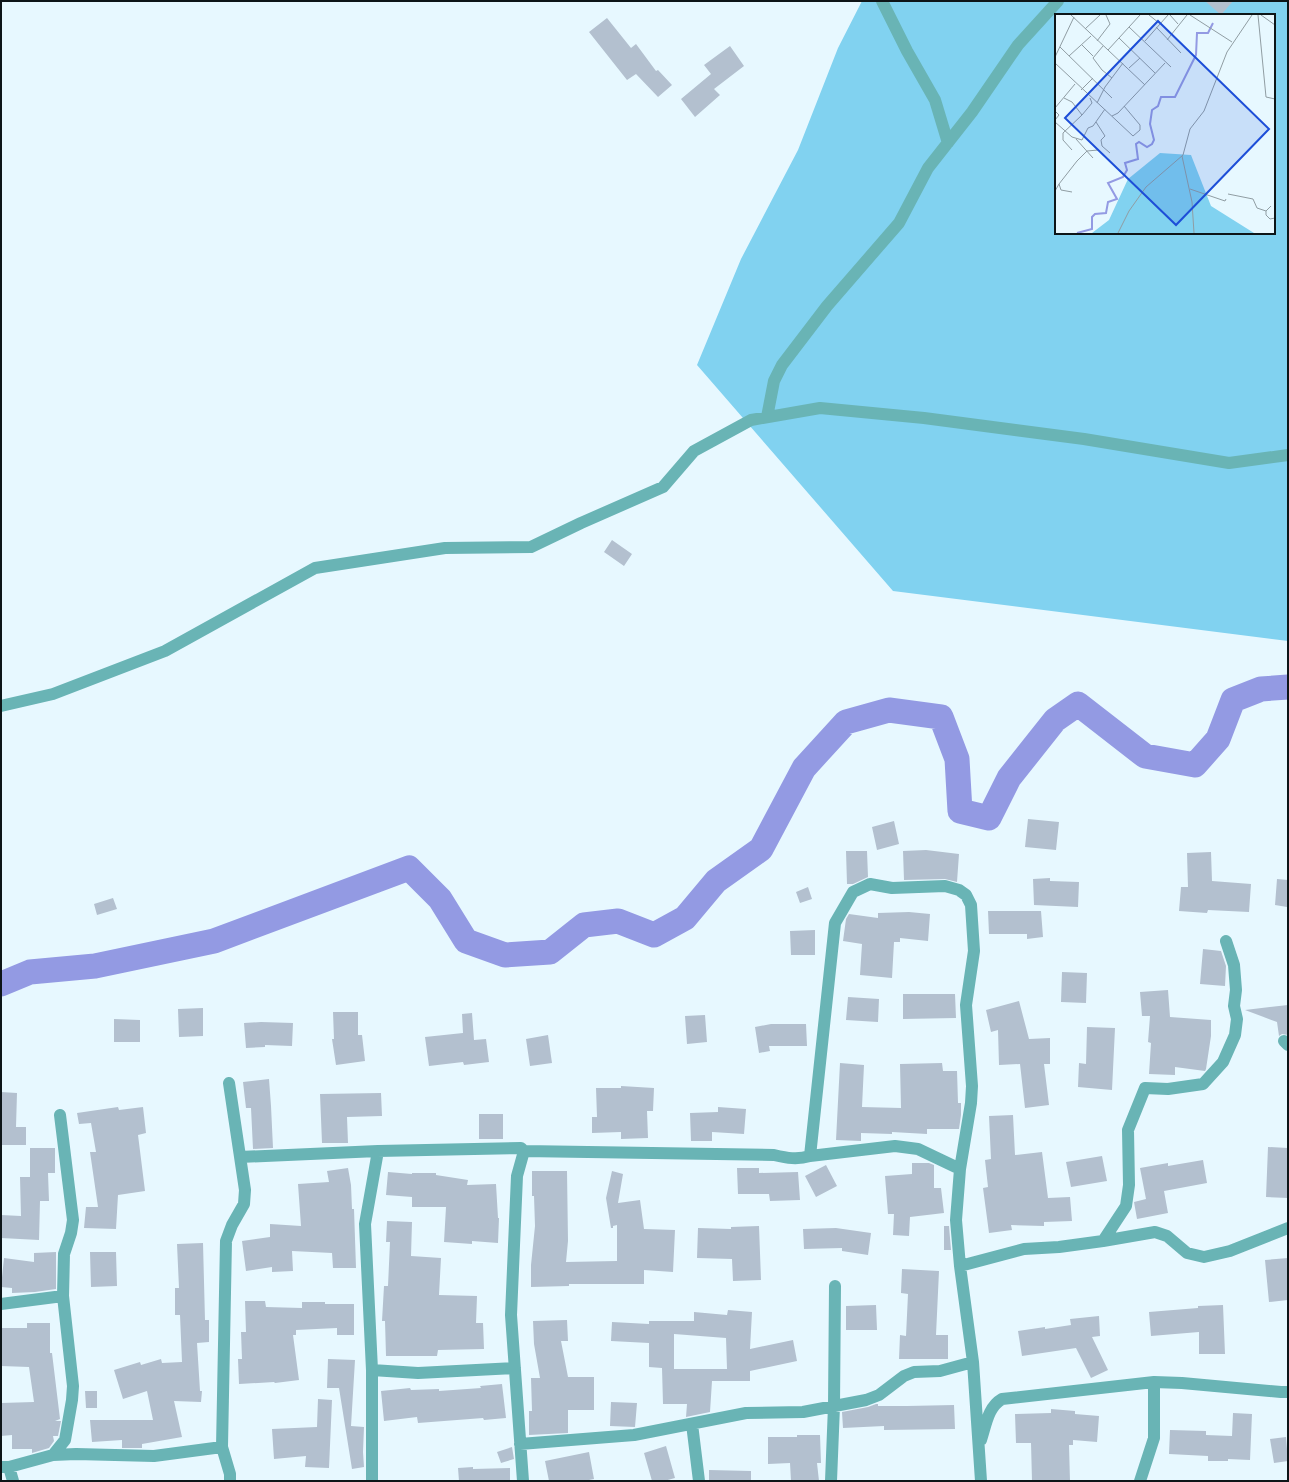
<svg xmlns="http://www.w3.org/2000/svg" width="1289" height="1482" viewBox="0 0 1289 1482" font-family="'Source Sans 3',sans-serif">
	<rect width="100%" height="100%" fill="#e7f8ff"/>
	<!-- green -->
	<path fill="#81d2f0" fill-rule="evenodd" d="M862 1H1288V641L893 591 697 365 741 259 798 150 838 48ZM1056 15H1274V233H1056Z"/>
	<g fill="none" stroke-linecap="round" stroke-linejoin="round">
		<!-- river -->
		<path stroke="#939ae3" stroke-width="25" d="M1 984 30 972 95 966 214 941 409 868 440 899 466 941 505 955 550 952 584 925 618 921 654 935 685 918 716 881 761 849 804 768 846 722 889 710 941 717 957 759 960 811 989 818 1009 778 1055 720 1078 704 1145 756 1195 765 1218 739 1233 700 1261 689 1288 687"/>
	</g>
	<!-- building -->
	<path fill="#b3c0cf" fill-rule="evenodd" d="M1205 1H1233L1221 15Z
		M607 18 631 48 636 44 656 71 658 70 672 85 658 97 636 74 627 80 589 32Z
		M730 46 744 66 714 89 720 95 695 117 681 99 711 74 704 65Z
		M612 540 632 554 624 566 604 552Z
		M1028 819 1059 822 1056 850 1025 847Z
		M894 821 899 844 877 850 872 827Z
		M926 850 959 854 957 882 945 879 904 880 903 851Z
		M846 851H867L868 877 853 884H847Z
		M1211 852 1212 881 1251 884 1249 912 1208 910 1207 913 1179 911 1181 887H1188L1187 853Z
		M1050 878V881L1079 882 1078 907 1034 905 1033 879Z
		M1277 879 1288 880 1287 907 1275 905Z
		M808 887 812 899 800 903 796 892Z
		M113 898 117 909 97 915 94 904Z
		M988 911H1041L1043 937 1027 939V934H989Z
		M909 912 930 914 928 941 900 938V942H894L892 978 860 975 862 944 843 941 846 919 849 914 878 918V913Z
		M815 930V955H791L790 931Z
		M1203 949 1221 951 1226 966 1225 986 1200 984Z
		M1062 972 1087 973 1086 1003 1061 1002Z
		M1168 990 1170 1017 1211 1020V1036L1206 1069 1205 1071 1175 1067V1075L1149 1074 1151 1043 1148 1042 1150 1016H1142L1140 992Z
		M903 994H955L956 1018 903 1019Z
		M848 997 879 999 878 1022 846 1020Z
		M1019 1001 1029 1039 1050 1038V1064H1044L1049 1105 1025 1108 1020 1064 999 1065 998 1030 991 1032 986 1010Z
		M1288 1005V1035L1282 1034 1279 1036 1277 1022 1245 1010Z
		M203 1008V1036L179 1037 178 1009Z
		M333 1012H358V1035H362L365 1061 336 1065 332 1039H334Z
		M472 1013 474 1040 486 1039 489 1062 464 1065 463 1062 429 1066 425 1037 463 1033 462 1014Z
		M705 1015 707 1042 687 1044 685 1016Z
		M114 1019 140 1020V1042H114Z
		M261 1022 293 1023 292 1046 265 1045V1047L246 1048 244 1023Z
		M771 1024H806L807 1046H769L770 1051 759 1053 755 1027Z
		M1087 1027 1115 1028 1112 1090 1078 1087 1079 1063 1086 1064Z
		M548 1035 552 1063 530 1066 526 1039Z
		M840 1063 864 1065 862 1107 901 1108 900 1064 942 1063 943 1071H957L958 1103H961V1115L959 1129H927V1134L892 1132V1134L861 1133V1141L836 1140Z
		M269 1079 271 1106 273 1148 253 1149 251 1108H246L243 1082Z
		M621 1086 654 1088 653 1111H647L648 1138 621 1139V1132L592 1133V1117H597L596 1088H621Z
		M1 1092 17 1093 16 1127H26V1145H1Z
		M381 1093 382 1116 347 1117 348 1143H322L320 1094Z
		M118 1107 119 1110 143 1107 146 1133 138 1135 145 1191 118 1195 116 1229 84 1228 86 1207H98L90 1152H96L91 1123 79 1124 77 1113Z
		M718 1107 746 1109 744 1134 712 1132V1141H691L690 1113 718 1112Z
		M479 1114H503V1139H479Z
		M1013 1115 1015 1155 1042 1152 1048 1198 1070 1197 1072 1221 1044 1222V1226L1011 1225 1012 1230 989 1233 983 1188 988 1187 985 1160 991 1159 989 1116Z
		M1268 1147 1288 1148V1198L1266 1197Z
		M30 1148H55V1173H48L49 1201H40L39 1240 1 1238V1215L21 1216 20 1177H30Z
		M1102 1156 1107 1181 1071 1187 1066 1162Z
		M1203 1160 1207 1183 1164 1191 1168 1213 1137 1219 1134 1202 1146 1199 1140 1168 1168 1163V1166Z
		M912 1163H929L934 1165V1188H941L944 1213 910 1217 909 1236 893 1235 894 1214H888L885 1176 912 1174Z
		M826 1165 837 1186 816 1197 805 1176Z
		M348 1168 351 1185 352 1209H354L356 1268H333L332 1253 292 1251 293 1271 272 1272V1267L246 1271 242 1241 270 1237V1224L301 1226 298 1184 329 1182 327 1171Z
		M737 1168H759V1173L798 1172 800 1200 770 1201 769 1194H738Z
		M532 1171H567L568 1241 566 1262 617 1261V1225L613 1226V1228H611L606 1198 612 1171 623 1174 618 1203 640 1200 644 1229 675 1230 673 1272 644 1270V1284H569V1286L531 1287V1265L535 1226 534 1196H532Z
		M388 1172 412 1174V1173H436V1175L468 1180 467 1185 496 1184 498 1218H499L498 1243 472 1241V1244L444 1242 446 1207H412V1197L386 1195Z
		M387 1221 412 1222 411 1256 441 1258 439 1295 477 1296 476 1323H483L484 1349 438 1350 437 1356H386L385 1321H382L384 1286H388L390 1242H386Z
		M759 1226 761 1280 733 1281 732 1259 697 1258 698 1228 731 1229V1227Z
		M944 1226H949L951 1250H944Z
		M836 1228 871 1233 868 1255 842 1251V1248L804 1249 803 1229Z
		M203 1243 205 1320H209V1342L197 1343 200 1391H202L201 1402 174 1401 182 1437 142 1444V1448H122V1440L92 1442 90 1420H153L147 1391 123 1399 114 1370 140 1362 141 1365 161 1359 162 1363 182 1362 180 1315H175V1288H179L177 1244Z
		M56 1252V1289L35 1292 12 1293V1288L1 1287 4 1258 34 1262V1253Z
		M90 1252H116L117 1286 91 1287Z
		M1288 1258V1300L1269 1302 1265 1260Z
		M902 1269 939 1271 936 1335H948V1359H899L900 1335 906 1336 908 1294 901 1293Z
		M245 1301H265L266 1307 302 1308V1302H325V1304H354V1335H337V1328L296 1330V1335H293L299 1380 275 1383 274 1382 239 1384 238 1359H242L241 1332H246Z
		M876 1305 877 1330H846V1306Z
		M1223 1305 1225 1354H1199V1332L1151 1336 1149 1312 1198 1308V1306Z
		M728 1310 752 1312 750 1349 793 1340 797 1361 750 1371V1381H712L710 1412 686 1417 687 1404H663L662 1368 649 1367V1343L611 1341 612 1322 649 1324V1321H694V1312L727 1315ZM674 1334 726 1338 727 1369H674Z
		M1099 1316 1100 1336 1092 1337 1108 1370 1091 1378 1076 1348 1022 1356 1018 1331 1045 1327V1329L1071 1325 1070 1319Z
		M567 1320 568 1341H561L568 1377H594V1410H568V1433L529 1435V1411H532L531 1378H540L534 1344 533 1321Z
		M27 1323H50V1353H52L60 1419 55 1421H61L58 1436H53L54 1441 49 1448 32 1453V1449H12V1435L1 1436V1403L34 1402 29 1367 1 1366V1328H27Z
		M328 1359 355 1360 351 1426 364 1427 363 1452 364 1467 352 1469 339 1388H327Z
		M502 1384 506 1418 484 1420 483 1418 418 1423 417 1417 384 1421 381 1391 410 1388 411 1390 439 1389V1391L481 1388 480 1386Z
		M85 1391H97V1408H86Z
		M318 1399 332 1400 329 1468 305 1467 306 1456 274 1459 272 1429 317 1427Z
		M611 1402 637 1403 635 1427 610 1426Z
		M876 1404H878V1406H907L954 1405 955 1429 884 1430V1426L843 1428 842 1412 868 1407Z
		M1051 1409 1075 1411V1414L1099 1416 1097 1442 1073 1440V1445H1069L1070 1481H1032L1031 1443H1016L1015 1414 1051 1413Z
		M1233 1413 1252 1414 1250 1460 1228 1459V1461H1208V1456L1169 1454 1170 1430 1206 1431V1435L1232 1436Z
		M797 1435H820L821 1463H817L819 1481H791L790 1463 768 1464V1437H797Z
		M1286 1437 1288 1461 1274 1463 1270 1439Z
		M666 1446 675 1478 664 1481H652L644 1453Z
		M512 1447 514 1459 501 1463 497 1452Z
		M589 1452 594 1479 584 1481H549L545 1461Z
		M473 1467V1469L510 1468V1481H459L458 1468Z
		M709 1470 751 1471V1481H709Z"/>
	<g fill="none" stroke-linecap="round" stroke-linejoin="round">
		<!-- minor -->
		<path stroke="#69b4b5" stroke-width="12" d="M882 1 907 51 935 100 948 143
			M767 417 774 381 782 365 827 306 899 223 928 168 972 112 1018 45 1058 1
			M1 706 53 694 165 651 315 568 445 548 531 547 581 523 663 487 694 451 751 420 820 408 924 418 1084 439 1229 463 1288 455
			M1284 1041 1288 1045
			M229 1083 245 1190 244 1204 232 1225 226 1241 222 1447 230 1474V1481
			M810 1156 835 923 853 892 870 884 892 888 945 886 959 890 966 895 971 905 974 951 966 1005 972 1086 971 1103 960 1169 956 1220 960 1266 973 1362 981 1481
			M240 1157 378 1151 521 1148 524 1151 774 1155C787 1158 797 1160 810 1156L895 1146 918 1149 960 1169
			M1103 1241 1126 1206 1129 1185 1128 1130 1145 1088 1168 1089 1203 1084 1223 1062 1235 1035 1237 1019 1234 1006 1236 990 1234 965 1226 941
			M960 1266 1024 1249 1059 1247 1103 1241 1155 1232 1167 1236 1187 1253 1204 1257 1230 1251 1288 1228
			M1 1304 63 1296
			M372 1370 418 1373 515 1368
			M692 1424 699 1481
			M981 1440C986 1425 988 1407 1002 1399L1154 1382 1182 1383 1281 1392H1288
			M520 1444 634 1435 746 1413 803 1412 866 1400 879 1395 904 1376 914 1372 940 1371 973 1362
			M53 1455 65 1440 72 1400 73 1386 63 1296 64 1254 71 1233 73 1220 60 1115
			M1 1467H9L53 1455 76 1454 154 1456 222 1447
			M9 1467 13 1481
			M372 1481V1370L365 1224 378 1151
			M523 1481 511 1315 517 1176 524 1151
			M831 1481 834 1406 835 1286
			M1140 1481 1154 1438V1382"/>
	</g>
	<!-- overview -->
	<g transform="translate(1055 14)">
		<rect width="220" height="220" fill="#e7f8ff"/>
		<path d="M105 139 136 141 156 192 199 219H37L54 206 73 165Z" fill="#81d2f0"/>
		<path fill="none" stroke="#939ae3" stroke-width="2" d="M22 219 37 215V203L40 200 51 199 53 188 62 185 53 169 68 163 72 156 70 149 83 145 81 130 84 128 92 133 97 130 99 126 95 110 97 96 103 92 106 83H120L141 41 142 19H153L158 9"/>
		<path fill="none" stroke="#909da3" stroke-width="1" d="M16 1 90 71M94 1 104 9M115 1 123 10M135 1 177 28M203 1 211 83 220 85M206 1 220 11M74 13 116 53M101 13 126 39M30 15 45 1M64 24 100 59M112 26 132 1M42 27 55 10 51 1M90 27 113 1M27 31 38 42M48 32 38 44 47 56 57 64M5 33 57 84M53 36 85 1M14 42 36 22M0 43 19 3M0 49 78 122 85 116V111L69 92M74 54 85 44M26 76 38 64M9 84 17 88 27 101M42 89 50 73 68 49M0 94 20 70M0 97 4 101 0 106M57 102 63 99 110 49M0 108 17 123 27 126 33 114 38 112 50 95M41 108 50 122 46 126 47 132 55 139M21 125 38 144M17 136 8 126V119L27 101 37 89 35 84M127 142 137 188 139 219M4 170 22 147 32 137 43 136M135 175 170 187 171 185M0 177 4 170 6 176 17 178M173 180 198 185 202 194 211 197M216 192 211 197V201L215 205 220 204M63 219 74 197 91 173 128 141 135 115 149 97 172 38 197 1"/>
		<path fill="#1d4ed8" fill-opacity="0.15" stroke="#1d4ed8" stroke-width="2" d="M103 7 214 115 121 211 10 104Z"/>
		<rect width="220" height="220" fill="none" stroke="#0d1518" stroke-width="2"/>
	</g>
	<!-- border -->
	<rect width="1289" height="1482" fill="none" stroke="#0d1518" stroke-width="4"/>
</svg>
